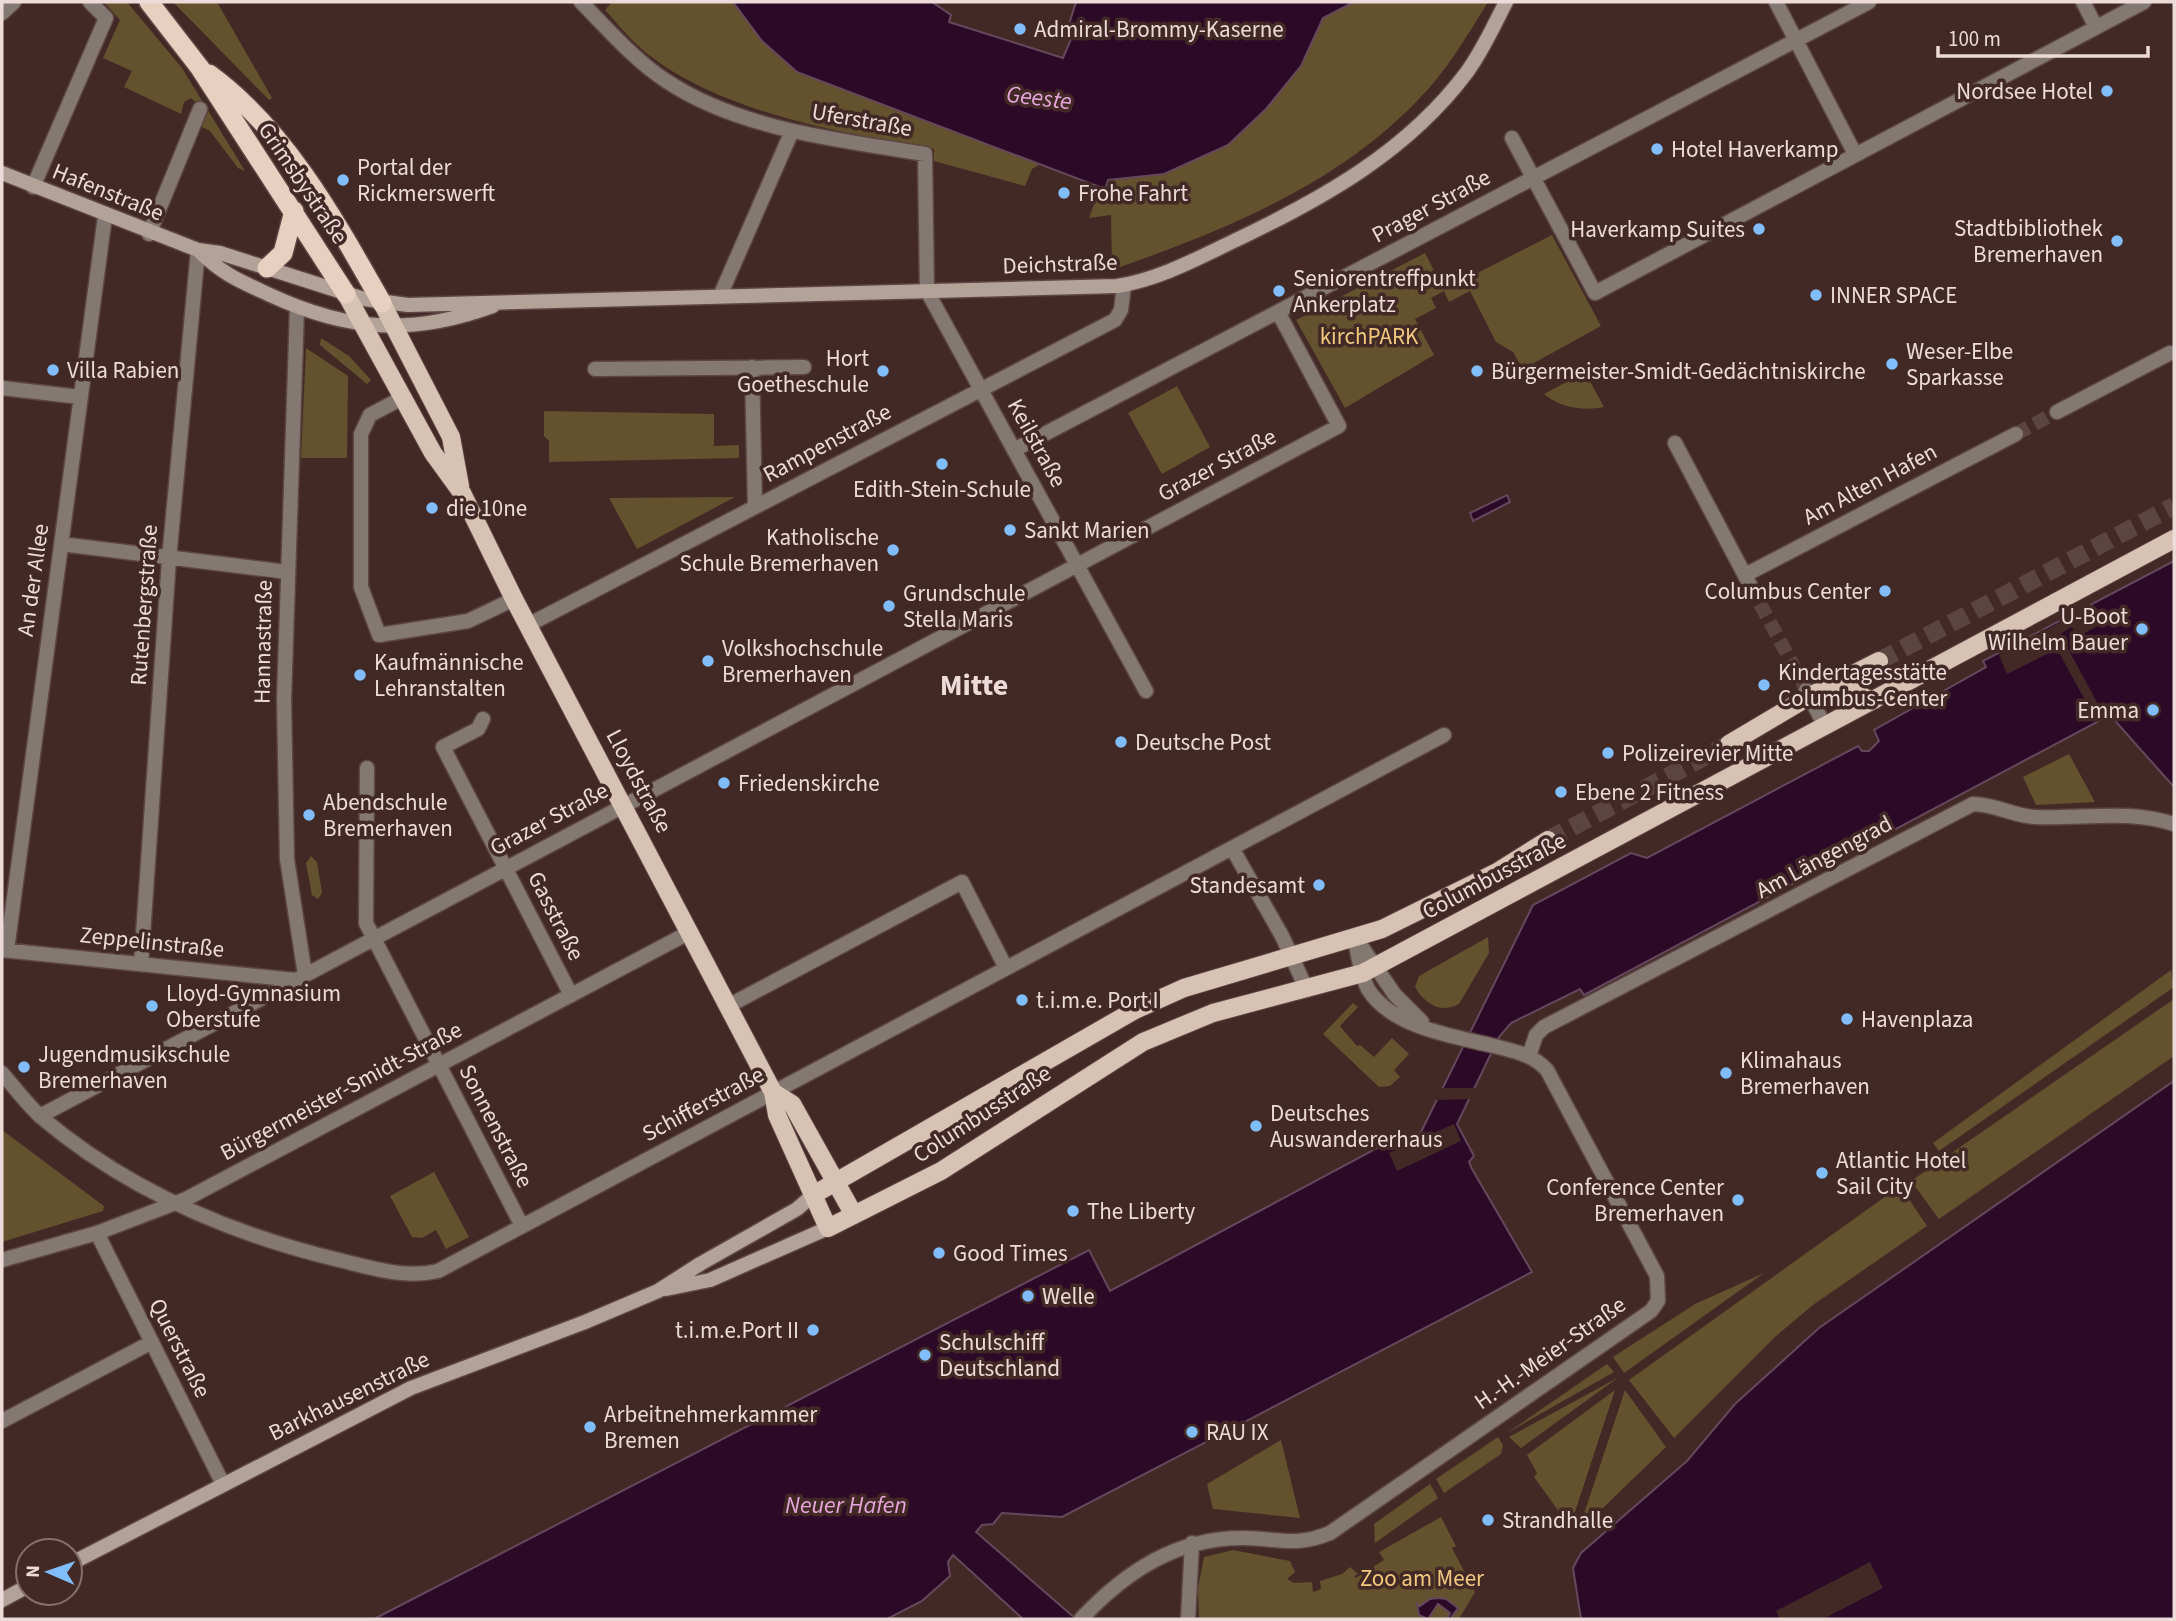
<svg xmlns="http://www.w3.org/2000/svg" width="2176" height="1621" viewBox="0 0 2176 1621" font-family="'Source Sans 3',sans-serif">
	<rect width="100%" height="100%" fill="#422926"/>
	<!-- green -->
	<path fill="#64512e" d="M104 2H127L182 68 245 171 238 168 210 131 198 125 202 108 191 98 184 102 181 114 124 87 132 71 103 58 120 20Z
		M173 2H217L272 98 269 100Z
		M612 2H733L762 41 797 72 1042 163 1032 169 1025 186 934 161V149C840 133 705 110 634 42 624 32 615 21 605 10Z
		M1354 2H1488C1467 36 1446 72 1417 101 1334 187 1222 231 1112 270L1111 215 1089 218 1100 188 1105 189 1108 180 1164 174 1301 66 1323 18Z
		M1552 235 1601 326 1523 369 1513 352 1496 342 1470 291 1449 302 1444 291 1431 298 1436 308 1415 319 1434 355 1345 408 1296 320 1425 253 1444 290Z
		M321 338 349 356 371 380 367 384 320 345Z
		M306 348 348 376 347 458H301Z
		M1585 372 1604 407C1584 411 1560 408 1544 394Z
		M1177 386 1210 447 1162 474 1128 413Z
		M544 411 714 414V446L739 445V458L549 462V441L544 436Z
		M735 497 637 549 609 498Z
		M2069 754 2095 802 2036 805 2023 777Z
		M311 856 317 862 322 893 318 899 312 895 306 863Z
		M1488 937 1489 953 1459 1004C1440 1014 1425 1004 1415 987L1419 976Z
		M2171 970 2174 987 1939 1151 1933 1143Z
		M2174 999V1056L1939 1219 1911 1181Z
		M1353 1003 1358 1007 1340 1026 1357 1046 1360 1045 1374 1057 1392 1038 1409 1054 1394 1070 1400 1077 1390 1086 1379 1087 1323 1034Z
		M2 1130 104 1206 103 1211 2 1242Z
		M434 1172 469 1237 446 1249 436 1230 422 1238 412 1237 390 1196Z
		M1900 1186 1927 1226 1813 1305 1776 1336 1674 1438 1629 1380Z
		M1764 1273 1624 1373 1613 1357 1695 1304Z
		M1607 1364 1614 1372 1507 1433Z
		M1619 1377 1521 1448 1509 1437Z
		M1615 1390 1570 1527 1534 1477 1537 1473 1527 1455Z
		M1625 1390 1666 1447 1578 1532Z
		M1498 1437 1503 1445 1501 1454 1444 1493 1436 1479Z
		M1281 1440 1300 1518 1213 1509 1207 1484Z
		M1430 1484 1438 1498 1375 1543 1374 1524Z
		M1441 1517 1456 1546 1452 1548 1475 1592 1459 1619H1199L1198 1588 1204 1557 1233 1550 1290 1561 1295 1572 1287 1579 1294 1583 1312 1582 1313 1592 1321 1589 1320 1581 1342 1574 1350 1567 1358 1574 1354 1576 1356 1578 1384 1560 1379 1552Z"/>
	<!-- water -->
	<path fill="#2b0927" stroke="#65485c" stroke-width="2" d="M733 2H932L951 15 949 22 1063 58 1071 39 1065 37 1076 2H1354L1323 18 1301 66 1266 109 1228 145 1164 174 1108 180 1105 189 797 72 762 41Z
		M1507 495 1510 502 1473 521 1470 513Z
		M2174 561V787L2110 715 1584 995 1580 989 1511 1023 1499 1037 1457 1124 1474 1156 1469 1162 1472 1169 1532 1272 1062 1517 1002 1513 993 1524 982 1525 976 1532 1076 1619H1023L953 1555 948 1562 950 1576 922 1601 887 1619H374L1089 1250 1110 1291 1392 1140 1396 1146 1421 1132 1533 905 1631 853 1647 858 1858 746 1862 751H1869L1879 741 1874 730 1986 667 1983 661Z
		M2174 1081V1619H1581L1573 1568 1581 1553 1687 1461 1735 1404 1819 1328Z
		M1438 1598 1446 1599 1458 1608 1450 1619H1447L1450 1613 1438 1604 1428 1619 1419 1615 1417 1604 1420 1606 1430 1599Z"/>
	<!-- pier -->
	<path fill="#422926" d="M2086 604 2098 626 2077 637 2072 627 2060 634 2105 717 2097 722 2057 649 2007 674 1999 655 2067 619 2066 614Z
		M1440 1088H1476V1094L1473 1099 1434 1100Z
		M1454 1124 1461 1141 1397 1171 1389 1153Z
		M1870 1562 1883 1588 1823 1619H1780L1776 1611Z"/>
	<g fill="none" stroke-linecap="round" stroke-linejoin="round">
		<!-- minor-tunnel -->
		<path stroke="#5c4441" stroke-width="14" stroke-dasharray="14 7" stroke-linecap="butt" d="M2016 434 2057 412
			M1750 585 1806 689"/>
		<!-- primary-tunnel -->
		<path stroke="#5c4441" stroke-width="18" stroke-dasharray="18 9" stroke-linecap="butt" d="M1879 661 2174 506
			M1548 840 1729 744"/>
		<defs>
			<path id="minor" d="M581 2C608 29 635 61 668 82 741 130 841 140 925 154L927 291 1146 691
				M1776 2 1855 154
				M2083 2 2096 27
				M2 13 14 2
				M1512 138 1595 293 2144 2
				M33 187 106 18 90 2
				M149 234 200 109
				M720 296 792 131
				M297 308 284 700 287 859 305 975
				M752 367 755 507
				M595 369 804 367
				M2 388 80 397
				M404 397 370 415 361 434V587L379 635 468 621 514 599
				M2057 412 2170 353
				M1675 443 1750 585
				M1014 450 1869 2
				M61 544 287 572
				M1745 575 2016 434
				M528 625 1115 320 1121 310 1124 285
				M1806 690 1825 726
				M483 719 478 729 443 747 571 995
				M367 768 366 923 522 1226
				M1232 848 1282 936 1307 990
				M1359 943 1395 995 1422 1022
				M2 950 296 980
				M7 950 105 216
				M141 964 169 559 198 250
				M728 1006 962 882 1006 968
				M1529 1056 1536 1035 1544 1027 1973 804C1995 804 2013 816 2035 817 2082 819 2129 809 2174 824
				M2 1073C15 1088 27 1104 41 1117 127 1190 230 1234 339 1260 373 1268 404 1279 438 1271L1444 735
				M40 1116 1339 426 1278 312
				M97 1233 223 1484
				M2 1421 152 1342
				M1081 1619C1126 1571 1178 1537 1245 1538 1280 1539 1296 1547 1330 1533L1651 1311 1658 1301 1657 1276 1547 1070C1532 1054 1514 1051 1494 1046 1454 1036 1392 1028 1368 989 1360 974 1358 952 1354 936
				M1188 1619 1192 1543"/>
			<path id="tertiary" d="M2 1260 97 1233 186 1199 690 932"/>
			<path id="secondary" d="M2 173 198 250 220 253 364 299 408 305 1117 286C1160 279 1196 259 1236 240 1324 198 1408 151 1467 72 1483 50 1494 25 1506 2
				M198 250C222 274 240 281 270 295 348 331 411 336 493 306
				M666 1289 710 1280 828 1228
				M70 1564 411 1388 585 1322 658 1291 700 1264 797 1209 813 1195
				M2 1600 28 1586"/>
			<path id="primary" d="M346 294 433 453 462 493 514 599 773 1092 777 1115 828 1228 941 1171 1143 1042 1213 1013 1363 973 2174 539
				M382 303 451 437 460 486
				M1859 671C1851 686 1857 698 1874 700
				M1729 744 1810 696 1879 661
				M773 1092 792 1104 854 1215
				M813 1195 1135 1010 1184 988 1382 929 1497 872 1548 840"/>
			<path id="trunk" d="M149 2 200 68 346 294
				M209 74C286 130 336 222 382 303
				M267 268 283 253 294 211"/>
		</defs>
		<!-- minor casing -->
		<use href="#minor" stroke="#5d4543" stroke-width="17"/>
		<!-- tertiary casing -->
		<use href="#tertiary" stroke="#5d4543" stroke-width="17"/>
		<!-- secondary casing -->
		<use href="#secondary" stroke="#5d4543" stroke-width="17"/>
		<!-- primary casing -->
		<use href="#primary" stroke="#5d4543" stroke-width="20"/>
		<!-- trunk casing -->
		<use href="#trunk" stroke="#5d4543" stroke-width="22"/>
		<!-- minor -->
		<use href="#minor" stroke="#847972" stroke-width="14"/>
		<!-- tertiary -->
		<use href="#tertiary" stroke="#847972" stroke-width="14"/>
		<!-- secondary -->
		<use href="#secondary" stroke="#b3a297" stroke-width="14"/>
		<!-- primary -->
		<use href="#primary" stroke="#d8c2b3" stroke-width="18"/>
		<!-- trunk -->
		<use href="#trunk" stroke="#e8d0c0" stroke-width="19"/>
	</g>
	<!-- markers -->
	<g fill="#80bdfa" stroke="#422926" stroke-width="2.5">
		<circle cx="1020" cy="29" r="7"/>
		<circle cx="2107" cy="91" r="7"/>
		<circle cx="1657" cy="149" r="7"/>
		<circle cx="343" cy="180" r="7"/>
		<circle cx="1064" cy="193" r="7"/>
		<circle cx="1759" cy="229" r="7"/>
		<circle cx="2117" cy="241" r="7"/>
		<circle cx="1279" cy="291" r="7"/>
		<circle cx="1816" cy="295" r="7"/>
		<circle cx="1892" cy="364" r="7"/>
		<circle cx="53" cy="370" r="7"/>
		<circle cx="883" cy="371" r="7"/>
		<circle cx="1477" cy="371" r="7"/>
		<circle cx="942" cy="464" r="7"/>
		<circle cx="432" cy="508" r="7"/>
		<circle cx="1010" cy="530" r="7"/>
		<circle cx="893" cy="550" r="7"/>
		<circle cx="1885" cy="591" r="7"/>
		<circle cx="889" cy="606" r="7"/>
		<circle cx="2142" cy="629" r="7"/>
		<circle cx="708" cy="661" r="7"/>
		<circle cx="360" cy="675" r="7"/>
		<circle cx="1764" cy="685" r="7"/>
		<circle cx="2153" cy="710" r="7"/>
		<circle cx="1121" cy="742" r="7"/>
		<circle cx="1608" cy="753" r="7"/>
		<circle cx="724" cy="783" r="7"/>
		<circle cx="1561" cy="792" r="7"/>
		<circle cx="309" cy="815" r="7"/>
		<circle cx="1319" cy="885" r="7"/>
		<circle cx="1022" cy="1000" r="7"/>
		<circle cx="152" cy="1006" r="7"/>
		<circle cx="1847" cy="1019" r="7"/>
		<circle cx="24" cy="1067" r="7"/>
		<circle cx="1726" cy="1073" r="7"/>
		<circle cx="1256" cy="1126" r="7"/>
		<circle cx="1822" cy="1173" r="7"/>
		<circle cx="1738" cy="1200" r="7"/>
		<circle cx="1073" cy="1211" r="7"/>
		<circle cx="939" cy="1253" r="7"/>
		<circle cx="1028" cy="1296" r="7"/>
		<circle cx="813" cy="1330" r="7"/>
		<circle cx="925" cy="1355" r="7"/>
		<circle cx="590" cy="1427" r="7"/>
		<circle cx="1192" cy="1432" r="7"/>
		<circle cx="1488" cy="1520" r="7"/>
	</g>
	<g text-anchor="middle" dominant-baseline="central" stroke-width="7" stroke-linejoin="round" paint-order="stroke">
		<!-- poi labels -->
		<g font-size="23" fill="#ecdbd9" stroke="#422926" text-anchor="start">
			<text x="1034" y="29">Admiral-Brommy-Kaserne</text>
			<text x="2093" y="91" text-anchor="end">Nordsee Hotel</text>
			<text x="1671" y="149">Hotel Haverkamp</text>
			<text x="357" y="167">Portal der<tspan x="357" dy="26">Rickmerswerft</tspan></text>
			<text x="1078" y="193">Frohe Fahrt</text>
			<text x="2103" y="228" text-anchor="end">Stadtbibliothek<tspan x="2103" dy="26">Bremerhaven</tspan></text>
			<text x="1745" y="229" text-anchor="end">Haverkamp Suites</text>
			<text x="1293" y="278">Seniorentreffpunkt<tspan x="1293" dy="26">Ankerplatz</tspan></text>
			<text x="1830" y="295">INNER SPACE</text>
			<text x="1906" y="351">Weser-Elbe<tspan x="1906" dy="26">Sparkasse</tspan></text>
			<text x="869" y="358" text-anchor="end">Hort<tspan x="869" dy="26">Goetheschule</tspan></text>
			<text x="67" y="370">Villa Rabien</text>
			<text x="1491" y="371">Bürgermeister-Smidt-Gedächtniskirche</text>
			<text x="942" y="489" text-anchor="middle">Edith-Stein-Schule</text>
			<text x="446" y="508">die 10ne</text>
			<text x="1024" y="530">Sankt Marien</text>
			<text x="879" y="537" text-anchor="end">Katholische<tspan x="879" dy="26">Schule Bremerhaven</tspan></text>
			<text x="1871" y="591" text-anchor="end">Columbus Center</text>
			<text x="903" y="593">Grundschule<tspan x="903" dy="26">Stella Maris</tspan></text>
			<text x="2128" y="616" text-anchor="end">U-Boot<tspan x="2128" dy="26">Wilhelm Bauer</tspan></text>
			<text x="722" y="648">Volkshochschule<tspan x="722" dy="26">Bremerhaven</tspan></text>
			<text x="374" y="662">Kaufmännische<tspan x="374" dy="26">Lehranstalten</tspan></text>
			<text x="1778" y="672">Kindertagesstätte<tspan x="1778" dy="26">Columbus-Center</tspan></text>
			<text x="2139" y="710" text-anchor="end">Emma</text>
			<text x="1135" y="742">Deutsche Post</text>
			<text x="1622" y="753">Polizeirevier Mitte</text>
			<text x="738" y="783">Friedenskirche</text>
			<text x="1575" y="792">Ebene 2 Fitness</text>
			<text x="323" y="802">Abendschule<tspan x="323" dy="26">Bremerhaven</tspan></text>
			<text x="1305" y="885" text-anchor="end">Standesamt</text>
			<text x="166" y="993">Lloyd-Gymnasium<tspan x="166" dy="26">Oberstufe</tspan></text>
			<text x="1036" y="1000">t.i.m.e. Port I</text>
			<text x="1861" y="1019">Havenplaza</text>
			<text x="38" y="1054">Jugendmusikschule<tspan x="38" dy="26">Bremerhaven</tspan></text>
			<text x="1740" y="1060">Klimahaus<tspan x="1740" dy="26">Bremerhaven</tspan></text>
			<text x="1270" y="1113">Deutsches<tspan x="1270" dy="26">Auswandererhaus</tspan></text>
			<text x="1836" y="1160">Atlantic Hotel<tspan x="1836" dy="26">Sail City</tspan></text>
			<text x="1724" y="1187" text-anchor="end">Conference Center<tspan x="1724" dy="26">Bremerhaven</tspan></text>
			<text x="1087" y="1211">The Liberty</text>
			<text x="953" y="1253">Good Times</text>
			<text x="1042" y="1296">Welle</text>
			<text x="799" y="1330" text-anchor="end">t.i.m.e.Port II</text>
			<text x="939" y="1342">Schulschiff<tspan x="939" dy="26">Deutschland</tspan></text>
			<text x="604" y="1414">Arbeitnehmerkammer<tspan x="604" dy="26">Bremen</tspan></text>
			<text x="1206" y="1432">RAU IX</text>
			<text x="1502" y="1520">Strandhalle</text>
		</g>
		<!-- street labels -->
		<g font-size="23" fill="#ecdbd9" stroke="#422926">
			<text transform="translate(862 120) rotate(10)">Uferstraße</text>
			<text transform="translate(303 183) rotate(56)">Grimsbystraße</text>
			<text transform="translate(108 192) rotate(22)">Hafenstraße</text>
			<text transform="translate(1431 206) rotate(-28)">Prager Straße</text>
			<text transform="translate(1060 264) rotate(-2)">Deichstraße</text>
			<text transform="translate(827 443) rotate(-28)">Rampenstraße</text>
			<text transform="translate(1037 443) rotate(61)">Keilstraße</text>
			<text transform="translate(1217 465) rotate(-28)">Grazer Straße</text>
			<text transform="translate(1870 484) rotate(-28)">Am Alten Hafen</text>
			<text transform="translate(33 580) rotate(-82)">An der Allee</text>
			<text transform="translate(144 605) rotate(-86)">Rutenbergstraße</text>
			<text transform="translate(263 642) rotate(-89)">Hannastraße</text>
			<text transform="translate(639 781) rotate(62)">Lloydstraße</text>
			<text transform="translate(549 819) rotate(-28)">Grazer Straße</text>
			<text transform="translate(1824 857) rotate(-28)">Am Längengrad</text>
			<text transform="translate(1494 876) rotate(-28)">Columbusstraße</text>
			<text transform="translate(556 916) rotate(63)">Gasstraße</text>
			<text transform="translate(152 942) rotate(6)">Zeppelinstraße</text>
			<text transform="translate(341 1091) rotate(-28)">Bürgermeister-Smidt-Straße</text>
			<text transform="translate(703 1104) rotate(-28)">Schifferstraße</text>
			<text transform="translate(982 1114) rotate(-33)">Columbusstraße</text>
			<text transform="translate(496 1126) rotate(63)">Sonnenstraße</text>
			<text transform="translate(180 1348) rotate(63)">Querstraße</text>
			<text transform="translate(1550 1353) rotate(-35)">H.-H.-Meier-Straße</text>
			<text transform="translate(349 1396) rotate(-26)">Barkhausenstraße</text>
		</g>
		<!-- park labels -->
		<g font-size="23" fill="#f0c97f" stroke="#422926">
			<text x="1369" y="336">kirchPARK</text>
			<text x="1422" y="1578">Zoo am Meer</text>
		</g>
		<!-- water labels -->
		<g font-size="24" font-style="italic" fill="#e6a6dc" stroke="#422926">
			<text transform="translate(1039 98) rotate(7)">Geeste</text>
			<text x="846" y="1505">Neuer Hafen</text>
		</g>
		<!-- district labels -->
		<g font-size="30" font-weight="bold" fill="#ecdbd9" stroke="#422926">
			<text x="974" y="685">Mitte</text>
		</g>
	</g>
	<!-- border -->
	<rect width="2176" height="1621" fill="none" stroke="#ecdbd9" stroke-width="7"/>
	<!-- north arrow -->
	<g transform="translate(49 1572) rotate(272)"><circle r="33" fill="#422926" stroke="#86706e" stroke-width="2"/>
	<path d="M0-5L12 26L0 18L-12 26Z" fill="#80bdfa"/>
	<text y="-10" font-size="19" font-weight="bold" text-anchor="middle" fill="#ecdbd9">N</text>
	</g>
	<!-- scale -->
	<path d="M1938 46v10h210v-10" fill="none" stroke="#ecdbd9" stroke-width="3.5"/>
	<text x="1948" y="46" font-size="21" fill="#ecdbd9" stroke="#422926" stroke-width="5" paint-order="stroke">100 m</text>
</svg>
